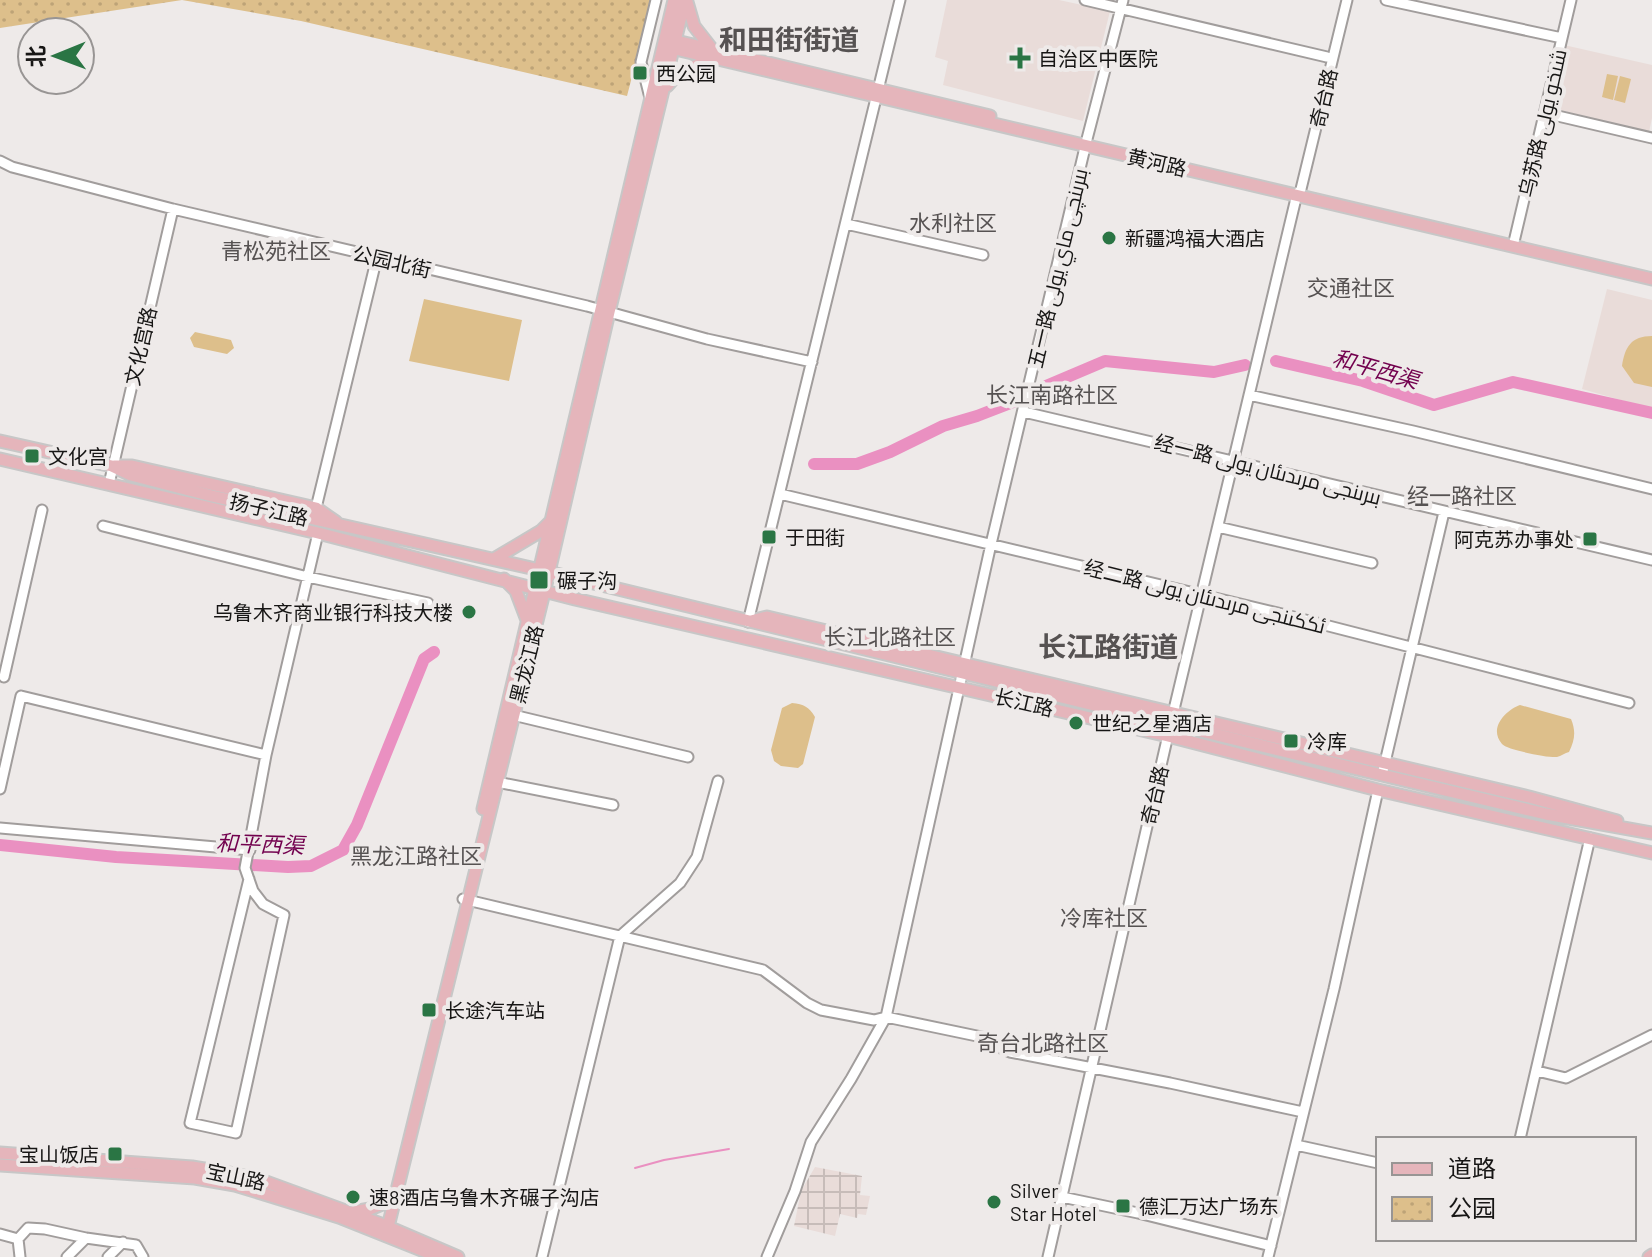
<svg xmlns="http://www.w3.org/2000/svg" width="1652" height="1257" viewBox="0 0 1652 1257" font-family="Barlow,Cairo,'Noto Sans SC',sans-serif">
	<defs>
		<pattern id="industrial-grid" width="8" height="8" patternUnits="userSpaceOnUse" patternTransform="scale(2)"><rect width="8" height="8" fill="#e9dcd9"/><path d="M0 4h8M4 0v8" fill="none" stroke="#c7bcb9"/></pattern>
		<pattern id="park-dots" width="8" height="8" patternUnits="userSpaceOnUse" patternTransform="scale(2)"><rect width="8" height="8" fill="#ddbf8b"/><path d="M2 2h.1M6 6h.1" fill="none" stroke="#bda377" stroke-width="1.8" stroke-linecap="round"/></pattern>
	</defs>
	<rect width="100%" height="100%" fill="#eeeae9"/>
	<!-- built -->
	<path fill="#e9dcd9" d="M947 0H1059L1110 11 1083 121 943 85 948 61 935 57Z
		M1564 45 1652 65V118L1649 132 1552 108Z
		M1607 289 1652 300V409L1582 389Z"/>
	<!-- industrial -->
	<path fill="url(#industrial-grid)" d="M815 1167 862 1176 860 1195 870 1196 866 1215 858 1214 857 1218 840 1214 835 1236 794 1226 801 1191Z"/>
	<!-- green -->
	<path fill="#ddbf8b" d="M1607 74 1618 76 1613 100 1602 97Z
		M1620 76 1631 79 1625 103 1614 100Z
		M424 299 522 320 509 381 409 361Z
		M195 332 231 340 234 348 227 354 194 347 190 338Z
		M1652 336V387L1634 383 1622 366C1625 347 1631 336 1652 336Z
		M792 703C804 704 809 707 815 717L803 764 798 768 781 766 774 761 771 750 782 708Z
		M1520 705 1571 719C1576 731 1575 740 1569 752 1565 753 1561 756 1557 757 1549 758 1507 750 1502 744 1488 728 1506 710 1520 705Z"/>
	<!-- park -->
	<path fill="url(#park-dots)" d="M0 0H652L627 96 301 21 182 0 0 28Z"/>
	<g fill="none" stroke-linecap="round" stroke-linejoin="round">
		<!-- stream -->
		<path stroke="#ea90c1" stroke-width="2" d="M635 1168 664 1160 729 1149"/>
		<!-- river -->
		<path stroke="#ea90c1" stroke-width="12" d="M1276 361 1363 381 1434 405 1513 382 1652 413
			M1046 386 1105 361 1214 372 1245 365
			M814 464H857L890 452 943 426 977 416 1021 399
			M0 845 116 857 288 867 311 866 343 850 357 825 424 659 434 652"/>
		<defs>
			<path id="minor" d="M1085 0 1327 57
				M1123 0 1087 139 991 544 886 1017 996 1040 1001 1048 1010 1052 1170 1083 1303 1112
				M1386 0 1562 38
				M650 98 641 62 656 0
				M1545 113 1652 138
				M0 161 12 167 173 209 587 306 707 339 812 362
				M846 224 983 255
				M1513 246 1571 0
				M1249 395 1413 431 1652 489
				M1024 412 1652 560
				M109 484 173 209
				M780 494 1278 613 1629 703
				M316 508 377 257
				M103 526 308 577 428 603
				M1218 527 1372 563
				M748 622 900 0
				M4 677 42 510
				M513 715 688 757
				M1382 775 1444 512
				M497 782 613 805
				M0 789 21 696 266 755
				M0 828 250 850
				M249 879 190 1123 236 1133 284 915 263 904 253 891 245 868 266 755 318 533
				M463 899 763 970 807 1003 821 1010 874 1020 886 1017
				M1537 1071 1566 1078 1652 1035
				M1520 1139 1590 838
				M1296 1145 1378 1163
				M1062 1197 1138 1213 1271 1246
				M0 1234 18 1239
				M18 1239 28 1228 45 1229 86 1238 136 1245 143 1257
				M18 1239 20 1257
				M67 1257 86 1238
				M108 1257 123 1242
				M542 1257 620 936 680 883 697 857 718 781
				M767 1257 795 1191 811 1142 851 1079 886 1017
				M1048 1257 1171 722 1297 194 1301 189 1347 0
				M1268 1257 1334 989 1378 790"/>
			<path id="major" d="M687 2 694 26 712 49
				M672 40 990 116
				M667 47 1652 279
				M667 86 674 78 710 58
				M0 441 112 466 131 475 212 496 540 570 1382 775 1546 814 1652 833
				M0 459 318 533 575 599 1168 736 1378 790 1652 853
				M114 466H132L316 508 336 522
				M494 559 541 531 549 523
				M504 579 516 591 527 620
				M751 621 767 617 1529 797 1617 821
				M483 809 674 0
				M0 1153 192 1167 234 1174 258 1179 381 1224 458 1257
				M0 1165 195 1178 235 1185 339 1217 439 1257
				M353 1212 370 1209 387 1202
				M386 1235 549 572 609 312 685 0
				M1649 1257 1652 1255"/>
		</defs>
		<!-- minor casing -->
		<use href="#minor" stroke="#a19d9c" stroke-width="13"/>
		<!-- major casing -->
		<use href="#major" stroke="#c7c7c7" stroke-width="15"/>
		<!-- minor -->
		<use href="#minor" stroke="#fff" stroke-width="9"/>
		<!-- major -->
		<use href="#major" stroke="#e5b5bb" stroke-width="11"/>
	</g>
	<!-- markers -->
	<g fill="#2a7544" stroke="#eeeae9" stroke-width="3">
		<path d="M1016 46h8v8h8v8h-8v8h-8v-8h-8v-8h8z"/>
		<rect x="632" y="65" width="16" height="16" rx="4"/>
		<circle cx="1109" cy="238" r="8"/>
		<rect x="24" y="448" width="16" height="16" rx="4"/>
		<rect x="761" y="529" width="16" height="16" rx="4"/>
		<rect x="1582" y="531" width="16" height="16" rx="4"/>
		<rect x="529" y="570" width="20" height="20" rx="4"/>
		<circle cx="469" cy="612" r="8"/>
		<circle cx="1076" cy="723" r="8"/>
		<rect x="1283" y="733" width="16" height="16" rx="4"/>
		<rect x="421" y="1002" width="16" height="16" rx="4"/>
		<rect x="107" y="1146" width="16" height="16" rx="4"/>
		<circle cx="353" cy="1197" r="8"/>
		<circle cx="994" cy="1202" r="8"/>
		<rect x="1115" y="1198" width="16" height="16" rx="4"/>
	</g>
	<g text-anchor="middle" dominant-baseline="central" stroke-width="8" stroke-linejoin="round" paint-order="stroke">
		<!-- poi labels -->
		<g font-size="20" fill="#171615" stroke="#eeeae9" text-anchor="start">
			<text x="1038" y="58">自治区中医院</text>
			<text x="656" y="73">西公园</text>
			<text x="1125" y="238">新疆鸿福大酒店</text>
			<text x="48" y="456">文化宫</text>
			<text x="785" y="537">于田街</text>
			<text x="1574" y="539" text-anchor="end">阿克苏办事处</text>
			<text x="557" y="580">碾子沟</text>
			<text x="453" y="612" text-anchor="end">乌鲁木齐商业银行科技大楼</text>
			<text x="1092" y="723">世纪之星酒店</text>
			<text x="1307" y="741">冷库</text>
			<text x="445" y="1010">长途汽车站</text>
			<text x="99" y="1154" text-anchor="end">宝山饭店</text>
			<text x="1010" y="1190">Silver<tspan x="1010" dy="23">Star Hotel</tspan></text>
			<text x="369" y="1197">速8酒店乌鲁木齐碾子沟店</text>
			<text x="1139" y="1206">德汇万达广场东</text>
		</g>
		<!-- street labels -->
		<g font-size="20" fill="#171615" stroke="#eeeae9">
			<text transform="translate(1323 98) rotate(-77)">奇台路</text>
			<text transform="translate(1542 123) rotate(-77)">乌苏路 شىخو يولى</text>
			<text transform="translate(1157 162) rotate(13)">黄河路</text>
			<text transform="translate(392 261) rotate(13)">公园北街</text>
			<text transform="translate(1057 268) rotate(-77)">五一路 بىرىنچى ماي يولى</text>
			<text transform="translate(140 346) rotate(-77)">文化宫路</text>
			<text transform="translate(1268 469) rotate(14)">经一路 بىرىنجى مرىدىئان يولى</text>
			<text transform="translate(269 509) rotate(13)">扬子江路</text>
			<text transform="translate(1205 596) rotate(14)">经二路 ئككىنجى مرىدىئان يولى</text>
			<text transform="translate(526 664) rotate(-76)">黑龙江路</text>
			<text transform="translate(1024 702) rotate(13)">长江路</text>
			<text transform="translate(1154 795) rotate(-77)">奇台路</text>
			<text transform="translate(236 1176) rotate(12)">宝山路</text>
		</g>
		<!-- neighbourhood labels -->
		<g font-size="22" fill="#565252" stroke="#eeeae9">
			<text x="953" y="222">水利社区</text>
			<text x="276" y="250">青松苑社区</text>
			<text x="1351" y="287">交通社区</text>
			<text x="1052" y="394">长江南路社区</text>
			<text x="1462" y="495">经一路社区</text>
			<text x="890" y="636">长江北路社区</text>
			<text x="416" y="855">黑龙江路社区</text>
			<text x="1104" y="917">冷库社区</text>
			<text x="1043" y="1042">奇台北路社区</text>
		</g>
		<!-- water labels -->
		<g font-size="22" font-style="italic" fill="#72014e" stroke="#eeeae9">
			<text transform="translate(1376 368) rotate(16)">和平西渠</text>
			<text transform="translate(260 843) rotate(2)">和平西渠</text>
		</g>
		<!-- district labels -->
		<g font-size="28" font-weight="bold" fill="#565252" stroke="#eeeae9">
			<text x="789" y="39">和田街街道</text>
			<text x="1108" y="646">长江路街道</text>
		</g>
	</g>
	<!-- legend -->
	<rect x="1376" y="1137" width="260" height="104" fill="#eeeae9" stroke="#989594" stroke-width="2"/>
	<rect x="1392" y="1163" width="40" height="12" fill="#e5b5bb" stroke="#989594" stroke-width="2"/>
	<text x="1448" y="1177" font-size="24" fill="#171615">道路</text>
	<rect x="1392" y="1197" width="40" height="24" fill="url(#park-dots)" stroke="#989594" stroke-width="2"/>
	<text x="1448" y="1217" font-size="24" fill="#171615">公园</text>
	<!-- north arrow -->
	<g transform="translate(56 56) rotate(269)"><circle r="38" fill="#eeeae9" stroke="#989594" stroke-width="2"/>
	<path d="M0-6L14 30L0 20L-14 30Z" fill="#2a7544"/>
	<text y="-12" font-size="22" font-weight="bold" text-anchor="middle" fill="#171615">北</text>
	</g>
</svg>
